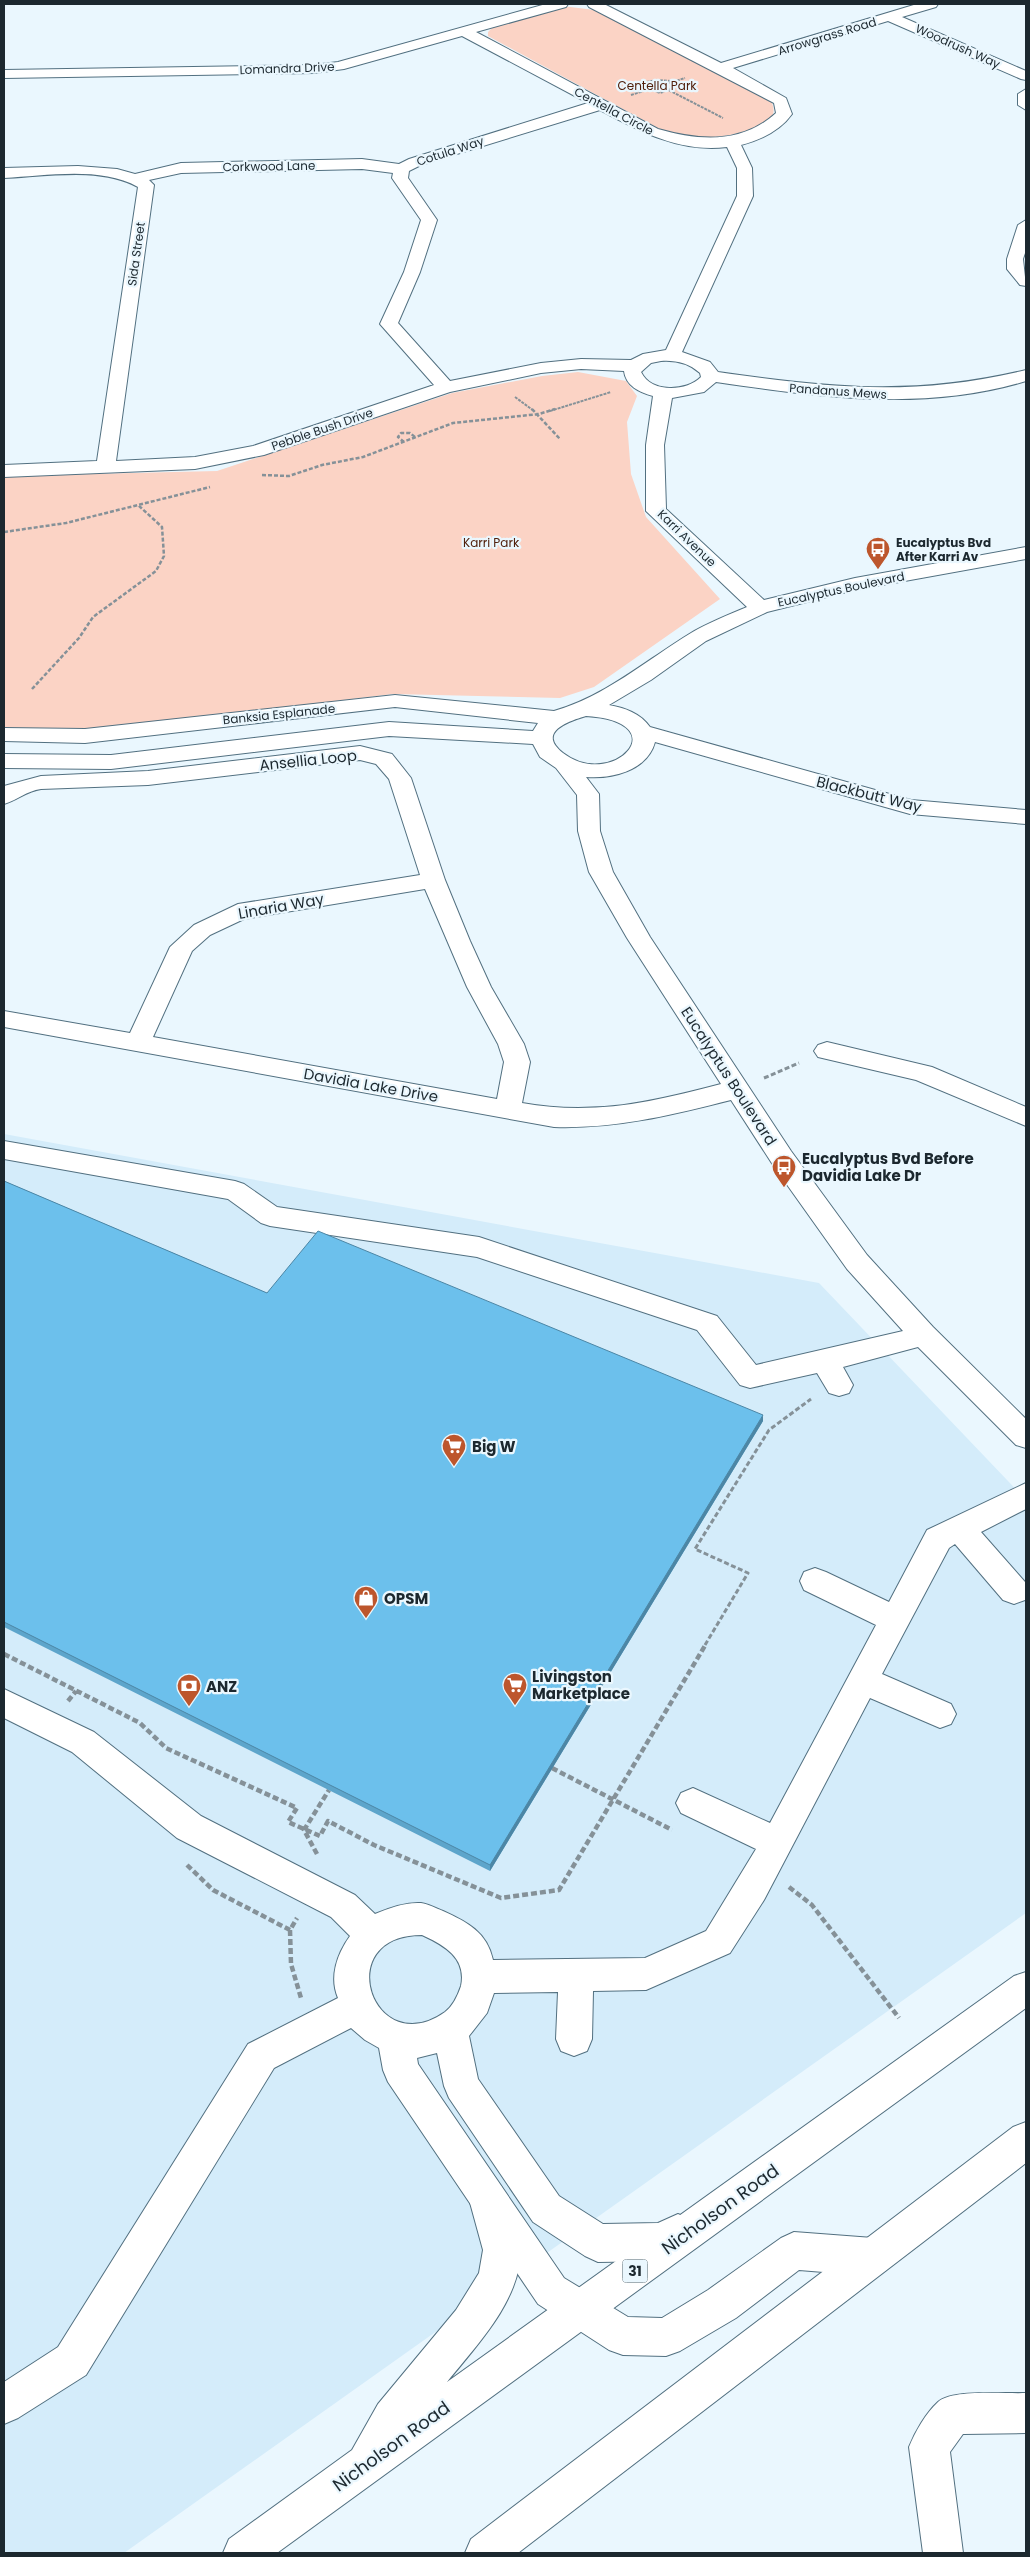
<svg xmlns="http://www.w3.org/2000/svg" width="1030" height="2557" viewBox="0 0 1030 2557" font-family="Poppins,sans-serif">
	<rect width="100%" height="100%" fill="#eaf7fe"/>
	<!-- built -->
	<path fill="#d4ecfa" d="M4 1134 819 1283 1026 1500V1913L124 2553H4Z"/>
	<!-- green -->
	<path fill="#fbd3c5" d="M562 6 595 10 771 101C778 115 770 123 757 127 724 140 699 139 665 132L488 36V32L493 27Z
		M578 372 626 381 637 396 627 422 631 474 646 517 720 599 594 687 560 698 393 694 110 729 4 730V476L217 471 452 393 542 376Z"/>
	<g fill="none" stroke-linecap="round" stroke-linejoin="round">
		<defs>
			<path id="minor" d="M546 4H568L566 7 476 32 658 129C700 141 742 144 776 113L774 103 589 7 587 4H604L721 63 917 4H938L936 7 902 17 1026 71V80L1021 79 888 21 733 68 786 98 792 114C780 131 760 140 741 145L752 168 753 196 682 352 710 362 718 372C829 388 915 397 1026 370V381C925 412 819 397 716 382L704 392 672 398 664 445 666 509 764 600 855 578 1026 547V559L855 590 767 612 706 641 651 680 609 705C625 708 640 713 650 727L911 800 1026 810V824L910 814 655 742C647 771 612 779 586 777L599 794 600 831 613 872 650 937 791 1151 867 1255 933 1327 1026 1419V1448L1016 1445 918 1347 843 1367 853 1385 849 1393 839 1396 829 1393 817 1373 750 1388 740 1385 697 1330 477 1257 270 1226 261 1223 228 1199 4 1159V1141L235 1181 244 1184 277 1207 479 1237 717 1316 756 1365 903 1331 847 1269 773 1165 731 1100C672 1115 615 1129 554 1127L4 1027V1011L130 1033 170 947 194 925 238 904 420 875 389 779 376 764 360 760 148 785 41 789C26 791 18 800 4 804V786L41 776 148 771 360 746 392 754 411 778 445 880 470 941 491 987 524 1044 530 1062 522 1103C593 1116 653 1102 721 1084L627 938 589 872 578 831 577 795 556 768 540 757 533 744 389 736 111 769 4 768V754L111 755 389 722 533 731 538 723 395 707 85 743 4 741V728L85 729 395 695 554 711C606 696 645 661 691 633 708 623 728 615 747 607L646 511V445L653 396C639 392 626 386 624 371L581 369 541 373 450 392 264 455 195 469 4 477V465L97 461 138 187C100 166 46 176 4 178V168L78 166 117 169 135 174 181 163 362 159 399 164 409 159 588 103 462 36 344 69 314 73 4 78V70L314 65 338 62ZM600 110C639 131 680 153 727 147L737 168V196L666 350 643 354 631 360 581 359 541 363 450 381 398 323 420 272 437 220 408 178 409 171 421 165ZM362 169 393 173 392 178 421 220 404 272 380 324 434 385 253 446 195 457 116 461 154 185 149 180 181 173ZM661 361C675 360 689 363 700 373L701 377C686 392 651 393 641 372L651 363ZM586 716C679 722 612 791 563 753 536 732 569 721 586 716ZM425 889 467 987 498 1044 504 1062 497 1099 153 1037 192 951 210 935 244 919Z
				M1026 89V110L1018 105V94Z
				M1026 220V250L1023 259 1026 286 1020 285 1007 269V259L1018 225Z
				M827 1042 932 1067 1026 1107V1126L916 1080 818 1057 814 1051 818 1045Z
				M1026 1483V1509L981 1532 1025 1582V1600L1014 1604 1003 1600 955 1544 949 1548 882 1674 951 1704 956 1714 951 1724 940 1728 870 1698 764 1900 730 1953 646 1990 593 1991 592 2039 587 2051 574 2056 561 2051 556 2039 558 1992 494 1993 487 2013 469 2036 478 2079 559 2196 603 2224 658 2223 678 2214 691 2220 697 2233 691 2246 660 2261 598 2262 585 2256 533 2222 449 2098 444 2086 437 2053 417 2058 418 2064 564 2278 628 2317 662 2318 708 2290 781 2238 794 2232 873 2238 886 2244 892 2257 886 2270 873 2276 799 2270 736 2318 680 2351 666 2356 623 2355 609 2350 538 2304 388 2082 383 2070 379 2048 365 2040 351 2028 274 2068 86 2375 18 2418 4 2424V2382L58 2347 248 2044 338 1998C329 1977 337 1954 350 1936L331 1917 177 1838 72 1752 4 1718V1689L94 1732 201 1816 355 1895 375 1914C389 1908 405 1902 421 1903 428 1904 436 1908 443 1911 467 1922 487 1932 493 1960L645 1958 706 1931 756 1849 681 1813 676 1803 681 1793 693 1788 770 1823 876 1625 804 1590 800 1581 804 1572 815 1568 826 1572 889 1602 927 1530ZM422 1935C444 1945 467 1958 461 1986 458 1995 453 2006 445 2012 373 2063 329 1935 422 1935Z
				M1026 2393V2433L963 2434 950 2452 963 2553H923L909 2447C915 2432 926 2413 938 2402 952 2389 1006 2394 1026 2393Z"/>
			<path id="major" d="M1026 1972V2008L277 2553H223L229 2539 352 2450 378 2404 456 2310 479 2273 483 2250 469 2199 475 2186 488 2180 501 2186C507 2200 521 2237 521 2251 519 2302 477 2345 447 2382L1014 1976Z
				M1026 2122V2163L518 2553H465L471 2539 1013 2127Z"/>
		</defs>
		<!-- minor casing -->
		<use href="#minor" stroke="#527080" stroke-width="2"/>
		<!-- major casing -->
		<use href="#major" stroke="#527080" stroke-width="2"/>
		<!-- path-far3 -->
		<path stroke="#859198" stroke-width="2" stroke-dasharray="3 1" stroke-linecap="butt" d="M656 80 670 81 676 87 660 93 645 87 647 82Z
			M651 81 723 118
			M631 95 685 78
			M515 397 534 411
			M550 411 611 392"/>
		<!-- path-far2 -->
		<path stroke="#859198" stroke-width="2.5" stroke-dasharray="4 2" stroke-linecap="butt" d="M532 409 560 439
			M404 442 398 437 401 433H410L415 437
			M262 475 289 476 322 465 363 457 453 423 539 414 555 409
			M4 532 66 523 210 487
			M32 689 79 638 93 617 156 571 164 556 162 527 138 505"/>
		<!-- path-far1 -->
		<path stroke="#859198" stroke-width="3" stroke-dasharray="5 2.5" stroke-linecap="butt" d="M764 1078 799 1063
			M705 1645 748 1573 695 1549 769 1430 811 1399"/>
		<!-- path -->
		<path stroke="#859198" stroke-width="4.5" stroke-dasharray="6 3" stroke-linecap="butt" d="M4 1654 140 1723 166 1748 297 1808 288 1822 320 1836 328 1821 374 1845 501 1898 559 1890 706 1644
			M68 1701 76 1691
			M552 1768 672 1830
			M317 1854 304 1830 329 1790
			M187 1865 213 1890 290 1930 297 1918
			M789 1887 812 1905 899 2018
			M290 1930 291 1964 301 1998"/>
		<!-- minor -->
		<use href="#minor" fill="#fff" fill-rule="evenodd"/>
		<!-- major -->
		<use href="#major" fill="#fff" fill-rule="evenodd"/>
	</g>
	<!-- wall -->
	<path fill="#5da5cb" d="M4 1181 267 1293 763 1421 490 1871 4 1627Z"/>
	<!-- shaded-wall -->
	<path fill="#4c86a5" d="M763 1415V1421L490 1871V1865Z"/>
	<!-- building -->
	<path fill="#6cc0ec" stroke="#4c86a5" d="M4 1181 267 1293 318 1231 763 1415 490 1865 4 1622Z"/>
	<!-- icons -->
	<defs>
		<symbol id="bus-pin" viewBox="-11 -11 22 30"><path d="M0 17L-7.5 6A9.5 9.5 0 1 1 7.5 6Z" fill="#bd562c" stroke="#eaf7fe"/><path d="M-5-6H5V4H4V6H2V4H-2V6H-4V4H-5ZM-3.5-4V0h7V-4ZM-3.5 1.2v1.5H-2V1.2ZM2 1.2v1.5H3.5V1.2Z" fill="#fff"/></symbol>
		<symbol id="supermarket-pin" viewBox="-11 -11 22 30"><path d="M0 17L-7.5 6A9.5 9.5 0 1 1 7.5 6Z" fill="#bd562c" stroke="#eaf7fe"/><path d="M-6-5.5h2.5l.6 2H6L4.5 2H-2.5L-4.4-4H-6ZM-1.5 3.2a1.3 1.3 0 1 0 .1 0ZM3 3.2a1.3 1.3 0 1 0 .1 0Z" fill="#fff"/></symbol>
		<symbol id="shop-pin" viewBox="-11 -11 22 30"><path d="M0 17L-7.5 6A9.5 9.5 0 1 1 7.5 6Z" fill="#bd562c" stroke="#eaf7fe"/><path d="M-5-2.5h2.3a2.7 3.5 0 0 1 5.4 0H5L5.5 6h-11ZM-1.5-2.5h3a1.5 2.3 0 0 0-3 0Z" fill="#fff"/></symbol>
		<symbol id="bank-pin" viewBox="-11 -11 22 30"><path d="M0 17L-7.5 6A9.5 9.5 0 1 1 7.5 6Z" fill="#bd562c" stroke="#eaf7fe"/><path d="M-6-4H6V4H-6ZM0-2.3a2.3 2.3 0 1 0 0 4.6a2.3 2.3 0 1 0 0-4.6Z" fill="#fff"/></symbol>
	</defs>
	<g fill-rule="evenodd">
		<use href="#bus-pin" x="864" y="535" width="28" height="38"/>
		<use href="#bus-pin" x="770" y="1153" width="28" height="38"/>
		<use href="#supermarket-pin" x="440" y="1432" width="28" height="38"/>
		<use href="#shop-pin" x="352" y="1584" width="28" height="38"/>
		<use href="#supermarket-pin" x="501" y="1671" width="28" height="38"/>
		<use href="#bank-pin" x="175" y="1672" width="28" height="38"/>
	</g>
	<g text-anchor="middle" dominant-baseline="central" stroke-width="4.5" stroke-linejoin="round" paint-order="stroke">
		<!-- far-street labels -->
		<g font-size="12" fill="#1c282f" stroke="#eaf7fe">
			<text transform="translate(827 36) rotate(-17)">Arrowgrass Road</text>
			<text transform="translate(958 46) rotate(24)">Woodrush Way</text>
			<text transform="translate(287 68) rotate(-2)">Lomandra Drive</text>
			<text transform="translate(614 111) rotate(28)">Centella Circle</text>
			<text transform="translate(450 151) rotate(-18)">Cotula Way</text>
			<text transform="translate(269 166) rotate(-1)">Corkwood Lane</text>
			<text transform="translate(136 254) rotate(-82)">Sida Street</text>
			<text transform="translate(838 391) rotate(4)">Pandanus Mews</text>
			<text transform="translate(322 429) rotate(-19)">Pebble Bush Drive</text>
			<text transform="translate(687 538) rotate(44)">Karri Avenue</text>
			<text transform="translate(841 589) rotate(-12)">Eucalyptus Boulevard</text>
			<text transform="translate(279 714) rotate(-6)">Banksia Esplanade</text>
		</g>
		<!-- far-park labels -->
		<g font-size="12" fill="#51200c" stroke="#eaf7fe">
			<text x="657" y="85">Centella Park</text>
			<text x="491" y="542">Karri Park</text>
		</g>
		<!-- far-poi labels -->
		<g font-size="12" font-weight="bold" fill="#1c282f" stroke="#eaf7fe" text-anchor="start">
			<text x="896" y="542">Eucalyptus Bvd<tspan x="896" dy="14">After Karri Av</tspan></text>
		</g>
		<!-- shield labels -->
		<rect fill="#eaf7fe" stroke="#5a666d" stroke-width="1" x="622.5" y="2259.5" width="25" height="23" rx="4"/>
		<g font-size="14" font-weight="bold" fill="#1c282f">
			<text x="635" y="2271">31</text>
		</g>
		<!-- street labels -->
		<g font-size="15" fill="#1c282f" stroke="#eaf7fe">
			<text transform="translate(308 760) rotate(-6)">Ansellia Loop</text>
			<text transform="translate(869 794) rotate(14)">Blackbutt Way</text>
			<text transform="translate(281 906) rotate(-10)">Linaria Way</text>
			<text transform="translate(729 1076) rotate(57)">Eucalyptus Boulevard</text>
			<text transform="translate(371 1085) rotate(10)">Davidia Lake Drive</text>
		</g>
		<!-- poi labels -->
		<g font-size="15" font-weight="bold" fill="#1c282f" stroke="#eaf7fe" text-anchor="start">
			<text x="802" y="1158">Eucalyptus Bvd Before<tspan x="802" dy="17">Davidia Lake Dr</tspan></text>
			<text x="472" y="1446">Big W</text>
			<text x="384" y="1598">OPSM</text>
			<text x="532" y="1676">Livingston<tspan x="532" dy="17">Marketplace</tspan></text>
			<text x="206" y="1686">ANZ</text>
		</g>
		<!-- near-street labels -->
		<g font-size="18" fill="#1c282f" stroke="#eaf7fe">
			<text transform="translate(720 2209) rotate(-36)">Nicholson Road</text>
			<text transform="translate(391 2446) rotate(-36)">Nicholson Road</text>
		</g>
	</g>
	<!-- border -->
	<rect width="1030" height="2557" fill="none" stroke="#1c282f" stroke-width="10"/>
</svg>
